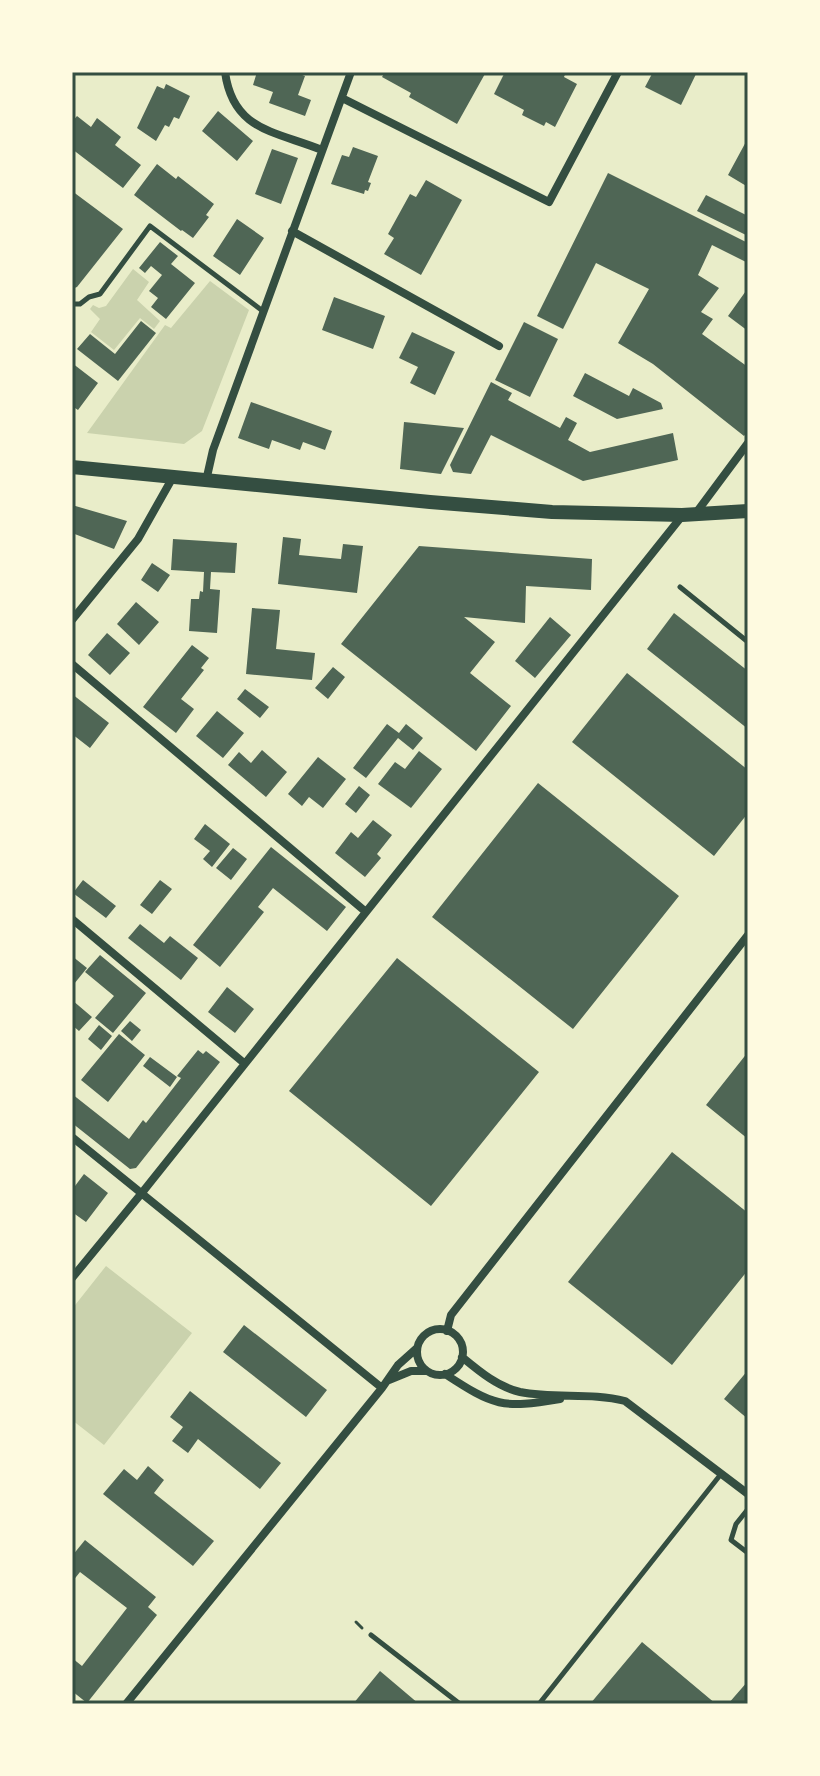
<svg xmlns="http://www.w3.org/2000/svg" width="820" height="1776" viewBox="0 0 820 1776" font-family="Mulish,sans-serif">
	<rect width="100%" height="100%" fill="#e9edc9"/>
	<!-- green -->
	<path fill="#cad2ad" d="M133 269 149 282 137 300 160 321 154 329 140 318 114 350 91 332 100 319 90 309 93 305 99 308 106 306Z
		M210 281 249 310 202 431 184 444 87 433 165 325 171 328Z
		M106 1266 192 1333 104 1445 72 1420V1309Z"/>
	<!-- building -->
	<path fill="#4f6655" d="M257 72H294L305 76 298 95 311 100 305 116 269 103 273 92 253 85Z
		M385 72H486L457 124 409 97 411 93 382 77Z
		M505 72H566L564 77 577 84 555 127 546 122 544 126 522 115 524 110 494 94Z
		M653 72H697L681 105 645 87Z
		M166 84 190 96 179 119 174 117 169 127 165 125 156 141 137 128 157 86 164 89Z
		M218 111 253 141 237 161 202 131Z
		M77 116 91 127 97 118 121 137 115 145 141 165 123 188 72 149V122Z
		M748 138V187L728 175Z
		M353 147 378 156 368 182 371 183 368 191 365 190 364 194 331 184 342 155 349 157Z
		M272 149 298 158 281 204 255 194Z
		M157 164 176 179 178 176 214 204 206 215 209 217 193 238 182 230 181 231 134 195Z
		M608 173 748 243V263L712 245 698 275 719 288 701 312 713 319 702 334 748 367V431L744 436 653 364 618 343 649 289 596 263 563 329 537 316Z
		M426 180 462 200 421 275 384 254 394 238 388 234 410 194 416 197Z
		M72 191 123 229 77 287 72 289Z
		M706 195 748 216V236L697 211Z
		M237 219 264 238 240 275 213 256Z
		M160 242 178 256 171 264 195 283 166 319 151 307 158 298 149 291 162 275 151 266 145 273 139 268Z
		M748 288V331L728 316Z
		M334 297 385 316 373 349 322 330Z
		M141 321 156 333 118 381 77 349 90 334 115 354Z
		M524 322 558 339 530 397 495 380Z
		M412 332 455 352 435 395 410 383 418 367 399 358Z
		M72 363 98 383 78 410 72 406Z
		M585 373 629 396 633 388 661 403 663 409 617 419 573 396Z
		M491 382 512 393 508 400 560 428 566 417 577 423 568 440 590 452 673 433 678 460 583 481 491 435 471 474 453 472 450 465Z
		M251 402 332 431 325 450 303 442 300 450 272 440 269 449 238 438Z
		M404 422 464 428 441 474 400 469Z
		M72 505 127 521 114 549 72 533Z
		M283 537 301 539 299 555 341 559 343 544 363 546 357 593 278 584Z
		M173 539 237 543 235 573 211 572 210 589 220 590 217 633 189 631 191 599H199L200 591 203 592 204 572 171 570Z
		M419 546 592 559 591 590 526 586 525 623 464 617 495 642 470 673 511 706 476 751 341 644Z
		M152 563 170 575 158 592 141 580Z
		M136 602 159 622 139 645 117 624Z
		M252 608 280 610 276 649 315 653 312 680 246 674Z
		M674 613 748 671V729L647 649Z
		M550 617 571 635 535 678 515 661Z
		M107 633 130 653 110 675 88 655Z
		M192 645 209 658 201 668 204 670 181 699 194 709 176 733 143 707Z
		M333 667 345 677 328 699 315 688Z
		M627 673 748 770V813L714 856 572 742Z
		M245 689 269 707 260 718 237 699Z
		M72 694 109 723 90 748 72 734Z
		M217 711 244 733 223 758 196 736Z
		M387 724 399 733 406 724 423 738 413 750 398 738 366 778 353 768Z
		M262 750 287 772 266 797 228 765 239 752 251 763Z
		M419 751 442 769 411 808 378 784 395 762 405 769Z
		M318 757 346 779 323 808 309 797 302 806 288 794Z
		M538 783 679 896 573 1029 432 917Z
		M359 786 370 795 356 813 345 804Z
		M373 820 392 835 377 854 381 858 365 877 335 853 351 832 358 838Z
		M205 824 230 844 212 867 203 859 210 851 194 839Z
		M271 847 346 907 327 931 273 888 258 907 264 912 220 967 193 945Z
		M233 848 247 859 231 880 216 868Z
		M83 880 116 906 106 918 73 893Z
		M160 880 172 889 152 914 140 905Z
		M140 924 164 943 170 936 198 958 181 980 128 938Z
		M100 955 146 993 113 1033 95 1018 114 996 85 972Z
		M72 956 87 968 74 984 72 983Z
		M397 958 539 1072 431 1206 289 1091Z
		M227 987 254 1009 235 1033 208 1012Z
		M72 1000 92 1017 79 1031 72 1025Z
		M130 1021 141 1030 132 1041 121 1031Z
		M99 1025 112 1036 101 1050 88 1039Z
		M119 1034 145 1055 108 1102 81 1080Z
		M198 1050 203 1054 206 1051 220 1062 136 1168 130 1169 72 1123V1094L129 1139 143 1120 146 1123 181 1078 177 1076Z
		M748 1052V1139L706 1105Z
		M150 1057 177 1077 170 1087 143 1066Z
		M672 1152 748 1213V1270L672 1365 568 1282Z
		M84 1174 108 1193 86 1222 72 1212V1190Z
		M244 1325 327 1390 306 1417 223 1352Z
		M748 1370V1419L724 1399Z
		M190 1391 281 1463 260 1489 198 1439 188 1453 172 1441 183 1427 170 1417Z
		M148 1466 164 1480 154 1493 214 1541 193 1566 103 1494 124 1469 137 1480Z
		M85 1540 156 1597 148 1607 157 1615 87 1703 72 1691V1658L82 1666 127 1608 80 1572 72 1582V1556Z
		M642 1642 716 1704H590Z
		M380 1671 419 1704H353Z
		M748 1681V1704H728Z"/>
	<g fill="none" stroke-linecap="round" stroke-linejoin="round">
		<!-- path -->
		<path stroke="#344e41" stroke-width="3" d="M356 1622 362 1628"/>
		<!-- service -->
		<path stroke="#344e41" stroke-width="5" d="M72 304H80L89 297 100 294 150 226 264 312
			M680 587 748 642
			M748 1509 736 1524 731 1540 748 1553
			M371 1635 460 1704
			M539 1704 721 1474"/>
		<!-- minor -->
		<path stroke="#344e41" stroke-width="8" d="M225 72C233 131 275 131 322 150
			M342 98 549 202 618 72
			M292 231 499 346
			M206 481 213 450 351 72
			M696 513 748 443
			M72 620 138 539 173 477
			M72 664 366 912
			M72 919 244 1063
			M72 1137 382 1388
			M72 1278 141 1194 682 516
			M417 1352a23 23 0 1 1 46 0a23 23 0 1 1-46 0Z
			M447 1331 451 1315 748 935
			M462 1357C479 1371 498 1387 520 1392 555 1399 591 1392 625 1401L748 1494
			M445 1374C494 1406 502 1409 560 1399
			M389 1380 411 1371H426
			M126 1704 382 1388 398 1365 417 1348"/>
		<!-- secondary -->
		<path stroke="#344e41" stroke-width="14" d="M72 467 430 502 552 512 682 515 748 511"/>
	</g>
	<!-- border -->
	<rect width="820" height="1776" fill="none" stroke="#fefae0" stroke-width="148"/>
	<rect x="74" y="74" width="672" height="1628" fill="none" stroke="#344e41" stroke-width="3"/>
</svg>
